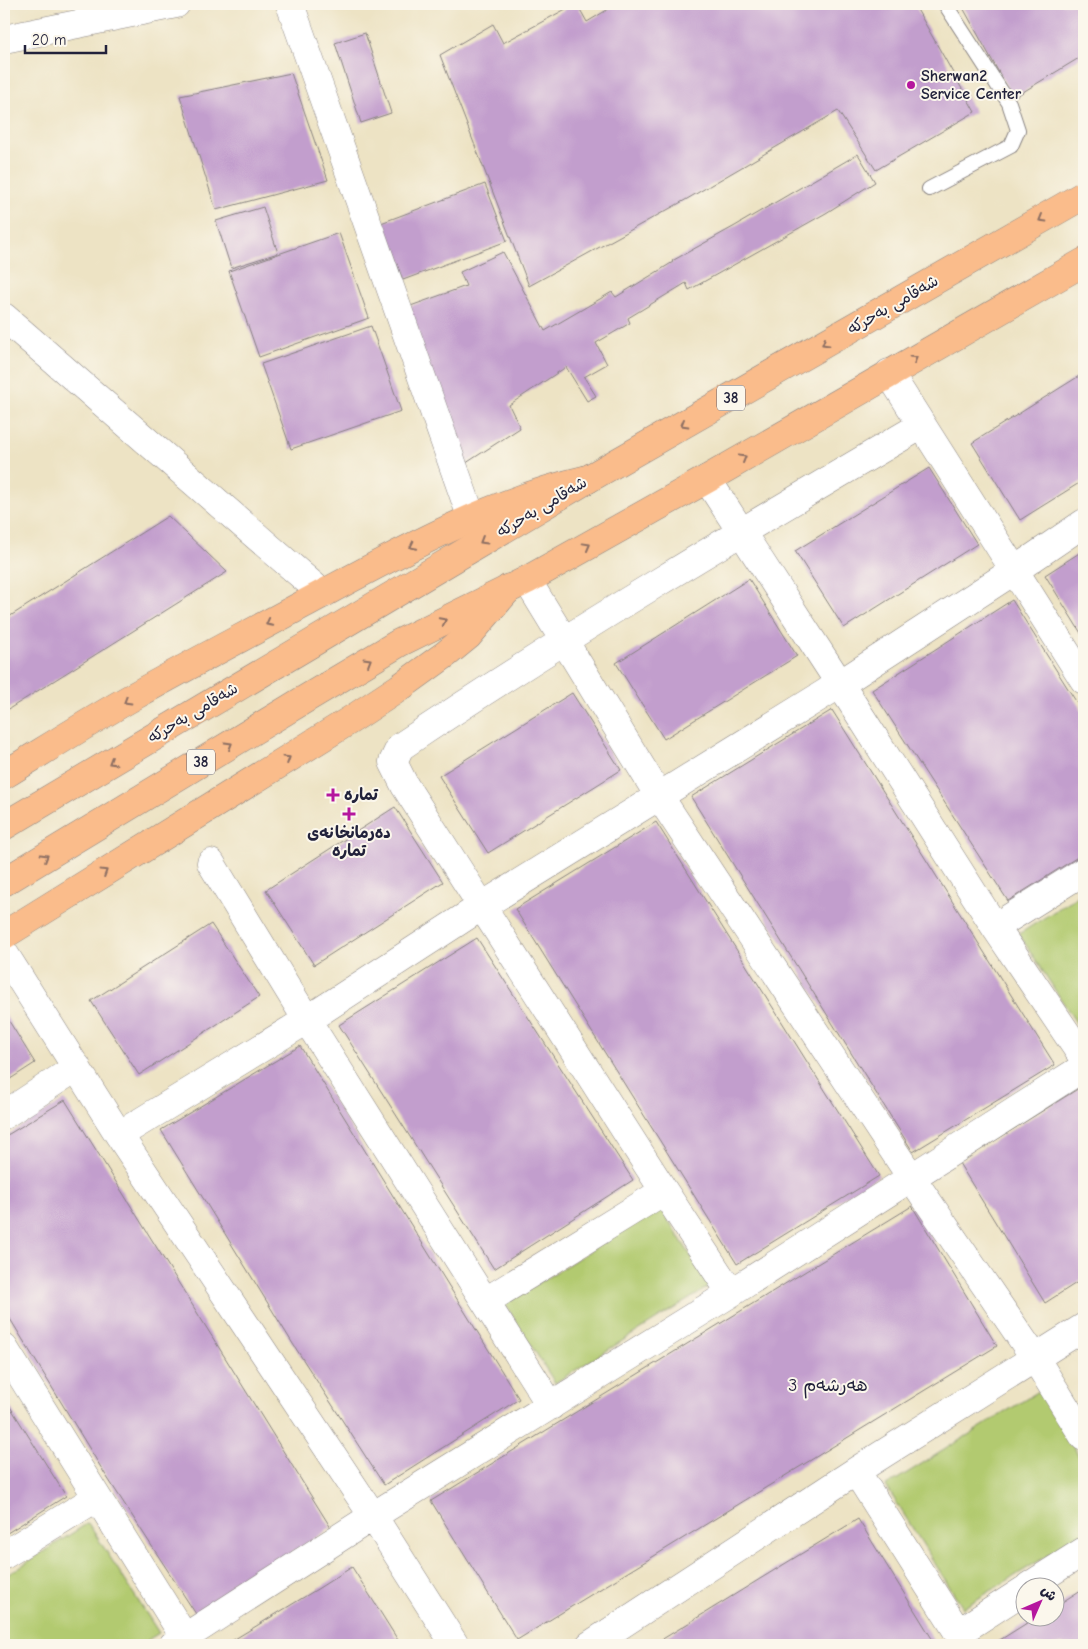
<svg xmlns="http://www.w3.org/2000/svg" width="1088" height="1649" viewBox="0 0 1088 1649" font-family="'Comic Neue','Playpen Sans Arabic',sans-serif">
	<rect width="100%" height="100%" fill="#fbf7ec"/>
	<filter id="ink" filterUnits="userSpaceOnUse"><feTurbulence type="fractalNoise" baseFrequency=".02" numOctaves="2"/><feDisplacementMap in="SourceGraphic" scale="10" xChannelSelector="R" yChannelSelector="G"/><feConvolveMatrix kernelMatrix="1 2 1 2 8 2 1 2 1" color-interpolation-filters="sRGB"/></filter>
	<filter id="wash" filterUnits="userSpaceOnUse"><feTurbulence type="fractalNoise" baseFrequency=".0096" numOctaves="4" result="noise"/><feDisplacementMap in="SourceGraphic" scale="20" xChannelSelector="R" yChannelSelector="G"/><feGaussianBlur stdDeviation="1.12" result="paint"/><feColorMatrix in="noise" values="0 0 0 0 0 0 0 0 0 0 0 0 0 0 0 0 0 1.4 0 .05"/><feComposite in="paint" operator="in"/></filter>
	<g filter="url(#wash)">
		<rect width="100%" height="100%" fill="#ede3c4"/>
		<!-- green -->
		<path fill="#b2ca6f" stroke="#6a7655" d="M1084 892V1035L1019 934Z
			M660 1207 710 1286 555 1383 505 1304Z
			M1039 1391 1084 1464V1533L963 1608 886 1486Z
			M88 1523 159 1633 140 1645H4V1577Z"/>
		<g id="blocks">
			<!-- building -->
			<path fill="#c29ecd" d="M575 4H577L587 22 617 4H914L975 112 876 170 838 111 687 199 529 286 440 55 493 24 503 43Z
				M961 4H1084V55L1013 98Z
				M365 33 391 113 361 123 335 43Z
				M291 73 328 180 216 210 180 96Z
				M858 154 875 182 826 213 689 290 686 283 628 318 630 323 596 343 607 364 584 377 596 396 587 401 566 367 509 405 520 428 460 467 405 308 466 286 460 272 503 252 545 331 612 292 616 297 673 262 672 261 735 226Z
				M485 184 507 241 403 280 381 223Z
				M263 207 278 253 231 268 216 221Z
				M339 233 369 318 259 357 229 271Z
				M371 326 401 411 291 449 261 364Z
				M1084 373V480L1020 520 972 443Z
				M929 468 977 544 844 628 795 551Z
				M168 516 227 572 4 712V620Z
				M1084 550V638L1045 575Z
				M749 579 797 656 664 739 616 663Z
				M1012 600 1084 714V853L1008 901 872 690Z
				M572 693 621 770 488 853 439 776Z
				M832 710 1055 1065 913 1152 691 797Z
				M395 807 443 882 314 965 266 890Z
				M656 822 879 1176 737 1264 515 909Z
				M211 924 259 997 139 1075 91 1001Z
				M477 938 633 1180 494 1269 339 1025Z
				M4 1013 35 1063 4 1083Z
				M300 1046 519 1399 384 1485 293 1344 161 1130Z
				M1084 1085V1278L1045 1303 959 1163Z
				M65 1100 331 1528 196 1614 105 1474 4 1309V1137Z
				M912 1206 997 1346 517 1640 431 1501Z
				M4 1397 66 1496 4 1535Z
				M858 1519 936 1645H653L755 1582Z
				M352 1567 401 1645H225L319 1588Z
				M1084 1588V1645H992L1038 1616H1056V1606Z"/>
		</g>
	</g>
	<g filter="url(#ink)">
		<use href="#blocks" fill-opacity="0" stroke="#888280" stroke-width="1"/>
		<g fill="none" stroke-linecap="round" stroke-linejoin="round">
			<defs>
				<path id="service" d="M929 189 1011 146 1018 130 1009 103 945 4"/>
				<path id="minor" d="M290 4 472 519
					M4 317 323 594
					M889 373 1084 680
					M707 479 840 684 995 927 1084 1059
					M527 580 659 796 911 1177 1035 1358 1084 1437
					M211 863 307 1020 551 1406
					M995 927 1084 871
					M4 953 119 1135 373 1516 455 1645
					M4 1115 77 1067
					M119 1135 307 1020 482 906 840 684 1015 570 1084 523
					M731 1293 664 1191 405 786 393 762 400 747C570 633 745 529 922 425
					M486 1301 664 1191
					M4 1348 185 1638
					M856 1471 966 1645
					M4 1555 96 1498
					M1029 1586 1084 1551
					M958 1633 1026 1589
					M173 1645 373 1516 731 1293 1084 1067
					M590 1645 856 1471 1084 1327"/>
				<path id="tertiary" d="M4 39 176 4"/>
				<path id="primary" d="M4 826 588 479 1084 195
					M4 882 302 701 399 643 527 580 707 479 1084 262"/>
				<path id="motorway" d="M4 775C48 748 92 720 136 695 191 664 247 635 302 605 393 556 487 502 588 479
					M4 935 352 719 399 688 446 654 468 636 509 588"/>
			</defs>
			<!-- service casing -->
			<use href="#service" stroke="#888280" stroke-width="16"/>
			<!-- minor casing -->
			<use href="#minor" stroke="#888280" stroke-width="29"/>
			<!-- tertiary casing -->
			<use href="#tertiary" stroke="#888280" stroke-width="29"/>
			<!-- primary casing -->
			<use href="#primary" stroke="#888280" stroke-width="29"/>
			<!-- motorway casing -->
			<use href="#motorway" stroke="#888280" stroke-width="29"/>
			<!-- service -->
			<use href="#service" stroke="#fff" stroke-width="14"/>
			<!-- minor -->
			<use href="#minor" stroke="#fff" stroke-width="28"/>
			<!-- tertiary -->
			<use href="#tertiary" stroke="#fff" stroke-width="28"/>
			<!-- primary -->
			<use href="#primary" stroke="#fabc8b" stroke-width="28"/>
			<!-- motorway -->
			<use href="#motorway" stroke="#fabc8b" stroke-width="28"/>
		</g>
		<!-- one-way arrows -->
		<defs><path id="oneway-chevron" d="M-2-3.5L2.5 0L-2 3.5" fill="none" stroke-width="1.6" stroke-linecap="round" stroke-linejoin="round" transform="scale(1.25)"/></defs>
		<g stroke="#8e6f63">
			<use href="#oneway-chevron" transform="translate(1042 219) rotate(150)"/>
			<use href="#oneway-chevron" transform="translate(825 343) rotate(150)"/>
			<use href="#oneway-chevron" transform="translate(914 359) rotate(-30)"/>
			<use href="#oneway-chevron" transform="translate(684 424) rotate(150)"/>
			<use href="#oneway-chevron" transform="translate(743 458) rotate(-30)"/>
			<use href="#oneway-chevron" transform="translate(483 541) rotate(149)"/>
			<use href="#oneway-chevron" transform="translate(413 546) rotate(154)"/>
			<use href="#oneway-chevron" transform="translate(587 546) rotate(-29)"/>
			<use href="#oneway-chevron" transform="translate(443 621) rotate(-27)"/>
			<use href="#oneway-chevron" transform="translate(269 623) rotate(152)"/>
			<use href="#oneway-chevron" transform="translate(368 661) rotate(-31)"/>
			<use href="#oneway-chevron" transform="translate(127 701) rotate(149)"/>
			<use href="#oneway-chevron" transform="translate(229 745) rotate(-31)"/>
			<use href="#oneway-chevron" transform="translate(287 759) rotate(-32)"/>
			<use href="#oneway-chevron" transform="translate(112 762) rotate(149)"/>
			<use href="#oneway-chevron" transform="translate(45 857) rotate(-31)"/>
			<use href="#oneway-chevron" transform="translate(104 872) rotate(-32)"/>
		</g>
	</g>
	<!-- markers -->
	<g fill="#b5179e" stroke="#fbf7ec" stroke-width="2">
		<circle cx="911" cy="85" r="5"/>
		<path d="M330.5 787.5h5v5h5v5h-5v5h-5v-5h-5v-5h5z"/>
		<path d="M346.5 806.5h5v5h5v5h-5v5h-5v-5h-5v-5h5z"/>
	</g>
	<g text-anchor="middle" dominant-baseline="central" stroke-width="4" stroke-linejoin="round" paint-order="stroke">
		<!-- shield labels -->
		<g fill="#fbf7ec" stroke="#636270" stroke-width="1">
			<rect x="717" y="385.5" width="28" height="25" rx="4"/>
			<rect x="187" y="749.5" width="28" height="25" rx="4"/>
		</g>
		<g font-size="15" font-weight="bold" fill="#22223b">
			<text x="731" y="398">38</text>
			<text x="201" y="762">38</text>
		</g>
		<!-- poi labels -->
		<g font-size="16" font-weight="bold" fill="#22223b" stroke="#fbf7ec" text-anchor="start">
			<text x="921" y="76">Sherwan2<tspan x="921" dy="18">Service Center</tspan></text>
			<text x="344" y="795">تمارە</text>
			<text x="349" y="833" text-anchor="middle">دەرمانخانەی<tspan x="349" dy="18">تمارە</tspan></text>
		</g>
		<!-- street labels -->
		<g font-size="16" fill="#22223b" stroke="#fbf7ec">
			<text transform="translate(893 305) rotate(-30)">شەقامی بەحرکە</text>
			<text transform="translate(542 507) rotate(-31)">شەقامی بەحرکە</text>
			<text transform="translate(193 713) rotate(-31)">شەقامی بەحرکە</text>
		</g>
		<!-- neighbourhood labels -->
		<g font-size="18" fill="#22223b" stroke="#fbf7ec">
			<text x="828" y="1385">ھەرشەم 3</text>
		</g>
	</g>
	<!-- margin -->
	<rect width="1088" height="1649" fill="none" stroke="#fbf7ec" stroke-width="20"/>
	<!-- north arrow -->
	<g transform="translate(1040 1602) rotate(45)"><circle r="24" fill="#fbf7ec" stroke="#a4a2a5"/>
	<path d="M0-4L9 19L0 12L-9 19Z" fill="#b5179e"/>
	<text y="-8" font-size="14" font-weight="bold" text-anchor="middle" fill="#22223b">ش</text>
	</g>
	<!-- scale -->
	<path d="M25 45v8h81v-8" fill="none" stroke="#22223b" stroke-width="2.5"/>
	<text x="32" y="45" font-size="15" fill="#22223b" stroke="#fbf7ec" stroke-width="4" paint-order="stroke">20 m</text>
</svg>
